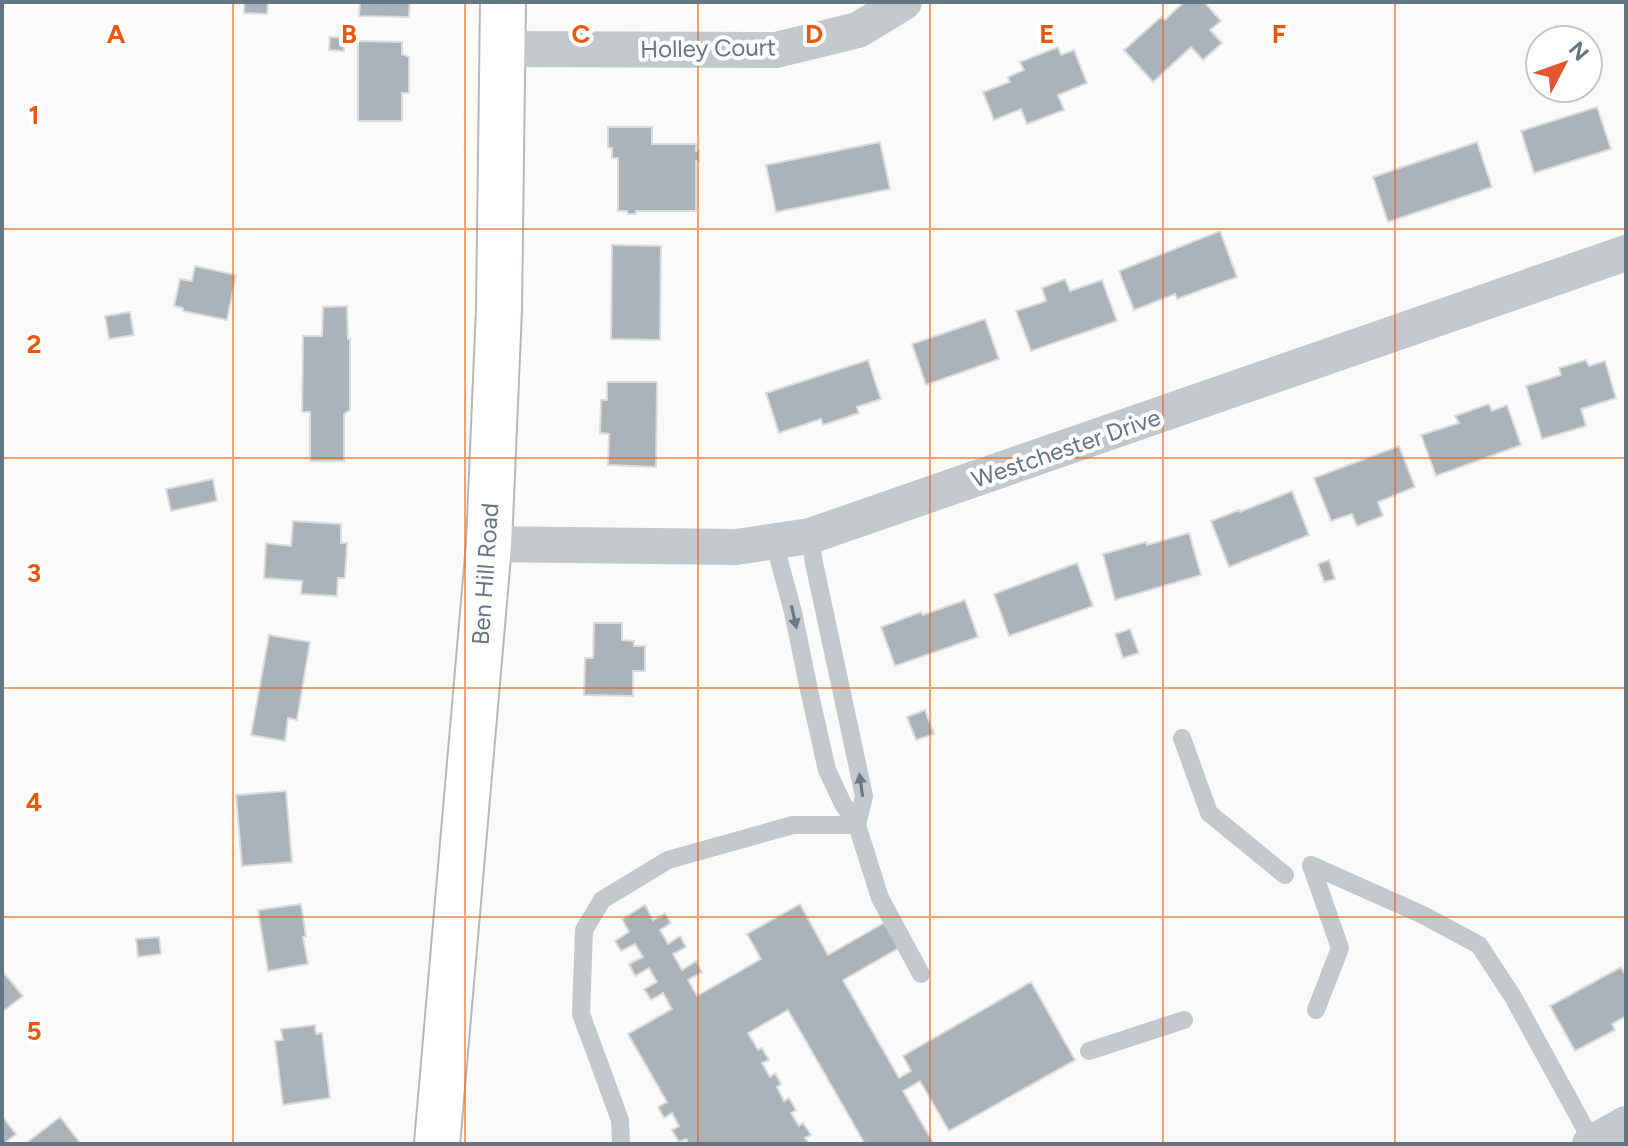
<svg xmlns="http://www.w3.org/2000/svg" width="1628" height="1146" viewBox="0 0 1628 1146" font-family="Figtree,sans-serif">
	<rect width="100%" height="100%" fill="#fafaf8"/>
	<!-- building -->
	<path fill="#aab3b9" stroke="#dcdcda" stroke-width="2" d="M244 2H268L267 14 244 13Z
		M360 2H410L409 17 359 16Z
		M1184 2H1204L1221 21 1210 30 1222 43 1203 60 1191 47 1153 82 1124 50 1161 17 1165 20Z
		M330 37 345 38 344 51 329 50Z
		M358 41 402 42V54L409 57V93H402V121H358Z
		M1058 47 1061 55 1074 50 1087 83 1058 95 1064 110 1027 124 1021 109 994 120 983 92 1010 82 1008 77 1024 70 1020 62Z
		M1597 107 1611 149 1534 173 1521 131Z
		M608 127H652V144H696V151H699V161H696V211H636V214H628L627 211H618V158H612V148H608Z
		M880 142 890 189 776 212 766 165Z
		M1477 142 1492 187 1388 222 1373 177Z
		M1220 231 1237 277 1177 299 1175 294 1134 310 1119 271Z
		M612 245 661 246 660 340 611 339Z
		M195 266 236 275 227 320 183 311V308L174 306 180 279 192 281Z
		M1065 279 1070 291 1102 280 1117 321 1031 351 1016 311 1046 301 1042 288Z
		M347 306 348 339H350V410L344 414V461H310V412H302L303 336H322L323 307Z
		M130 312 134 335 109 339 105 316Z
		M985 319 999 359 926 385 912 344Z
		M868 360 881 399 857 407 859 413 823 425 821 419 779 433 766 393Z
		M1586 360 1589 366 1605 361 1616 398 1581 409 1586 426 1542 439 1526 386 1561 375 1559 368Z
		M607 382H657L656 467 608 465 609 434 600 433 601 400H607Z
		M1489 404 1492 411 1507 405 1521 445 1436 476 1421 435 1459 423 1455 416Z
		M1399 446 1415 487 1378 502 1383 516 1357 526 1352 514 1331 521 1314 478Z
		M213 479 217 501 171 511 166 489Z
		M1292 491 1309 535 1229 567 1211 521 1239 510 1240 512Z
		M293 521 341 524V543H347L345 578H338L337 596 301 594 302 581 264 578 266 543 291 546Z
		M1189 533 1201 575 1115 600 1103 554 1146 542 1147 545Z
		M1329 560 1335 579 1324 582 1318 564Z
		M1077 563 1093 606 1009 636 994 594Z
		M965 600 978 637 895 666 881 627 921 612 923 615Z
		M594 623H622V640L634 641V646H645V671H633V696L584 695 585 658H593Z
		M1130 629 1139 653 1123 658 1115 634Z
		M269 635 310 642 297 720 288 718 285 741 251 735Z
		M925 710 934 734 916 740 907 717Z
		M286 791 292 862 242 866 236 795Z
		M301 904 306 936 303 937 308 964 268 971 258 910Z
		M800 904 828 955 884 923 899 948 843 980 899 1078 911 1071 903 1056 1031 982 1075 1060 949 1131 920 1081 903 1091 934 1144H865L788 1010 748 1033 758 1050 762 1048 769 1060 762 1063 770 1077 775 1073 781 1084 777 1087 784 1101 789 1098 796 1110 791 1113 799 1126 803 1123 811 1135 805 1138 809 1144H689L686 1139 679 1142 672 1130 679 1126 672 1113 664 1118 658 1107 667 1102 628 1034 672 1009 663 993 651 1000 644 989 657 982 649 968 635 976 629 964 643 957 635 944 621 951 615 941 629 932 622 919 645 905 653 920 665 913 671 923 660 930 668 944 680 936 686 947 673 954 682 970 696 961 702 972 688 980 697 996 761 959 747 934Z
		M159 937 161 954 138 957 136 939Z
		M1621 967 1626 976V1016L1612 1024 1615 1030 1575 1051 1550 1006Z
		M2 971 23 996 2 1012Z
		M315 1025 316 1034 322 1033 330 1098 283 1105 275 1041 283 1040 281 1029Z
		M2 1116 16 1134 6 1142 8 1144H2Z
		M60 1117 81 1144H25Z"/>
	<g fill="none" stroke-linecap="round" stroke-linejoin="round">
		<defs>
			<path id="secondary" d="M437 1144 489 544 499 309 503 2"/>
		</defs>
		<!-- secondary casing -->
		<use href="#secondary" stroke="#b3babf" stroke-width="48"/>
		<!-- lane -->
		<path stroke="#c3c8cc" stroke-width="18" d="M774 542 793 612 809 690 827 770 843 804 857 825 864 796 814 563 810 536
			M1182 738 1209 813 1285 875
			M1311 865 1423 915 1479 945 1513 997 1593 1143
			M1311 865 1340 948 1316 1010
			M1089 1051 1184 1020
			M621 1144 620 1120 581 1014 584 930 602 900 668 860 793 825H857L880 898 921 974"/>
		<!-- street -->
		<path stroke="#c3c8cc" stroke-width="36" d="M503 49 776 50 858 30 904 2
			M489 544 736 547 810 536 1626 253
			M1590 1144 1626 1124"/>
		<!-- secondary -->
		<use href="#secondary" stroke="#fff" stroke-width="44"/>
	</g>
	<!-- one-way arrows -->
	<defs><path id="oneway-solid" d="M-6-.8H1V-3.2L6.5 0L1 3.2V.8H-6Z" transform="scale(2)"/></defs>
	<g fill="#6a7a87">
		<use href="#oneway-solid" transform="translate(794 617) rotate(77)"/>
		<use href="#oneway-solid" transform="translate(861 785) rotate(-98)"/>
	</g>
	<!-- grid -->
	<path fill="none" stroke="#e8590c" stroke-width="2" stroke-opacity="0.55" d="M233 2V1144M465 2V1144M698 2V1144M930 2V1144M1163 2V1144M1395 2V1144M2 229H1626M2 458H1626M2 688H1626M2 917H1626"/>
	<g text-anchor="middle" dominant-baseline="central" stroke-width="8" stroke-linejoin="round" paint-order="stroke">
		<!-- street labels -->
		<g font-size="24" fill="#657683" stroke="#fff">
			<text transform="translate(708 48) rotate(-1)">Holley Court</text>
			<text transform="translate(1066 448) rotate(-19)">Westchester Drive</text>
			<text transform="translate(485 574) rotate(-86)">Ben Hill Road</text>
		</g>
	</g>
	<g font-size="26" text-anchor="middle" font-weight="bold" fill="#e8590c" stroke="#fff" stroke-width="8" stroke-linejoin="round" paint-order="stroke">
		<text x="116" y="43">A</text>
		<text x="349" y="43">B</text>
		<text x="581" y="43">C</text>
		<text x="814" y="43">D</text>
		<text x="1047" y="43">E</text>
		<text x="1279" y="43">F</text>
		<text x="34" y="124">1</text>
		<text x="34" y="353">2</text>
		<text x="34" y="582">3</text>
		<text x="34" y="811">4</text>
		<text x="34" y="1040">5</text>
	</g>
	<!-- border -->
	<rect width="1628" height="1146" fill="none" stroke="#657683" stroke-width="8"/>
	<!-- north arrow -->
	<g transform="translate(1564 64) rotate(49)"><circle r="38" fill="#ffffff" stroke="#c1c8cd" stroke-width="2"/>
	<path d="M0-6L14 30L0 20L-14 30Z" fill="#e4572e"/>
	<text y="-12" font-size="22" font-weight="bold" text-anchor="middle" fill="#657683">N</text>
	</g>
</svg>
